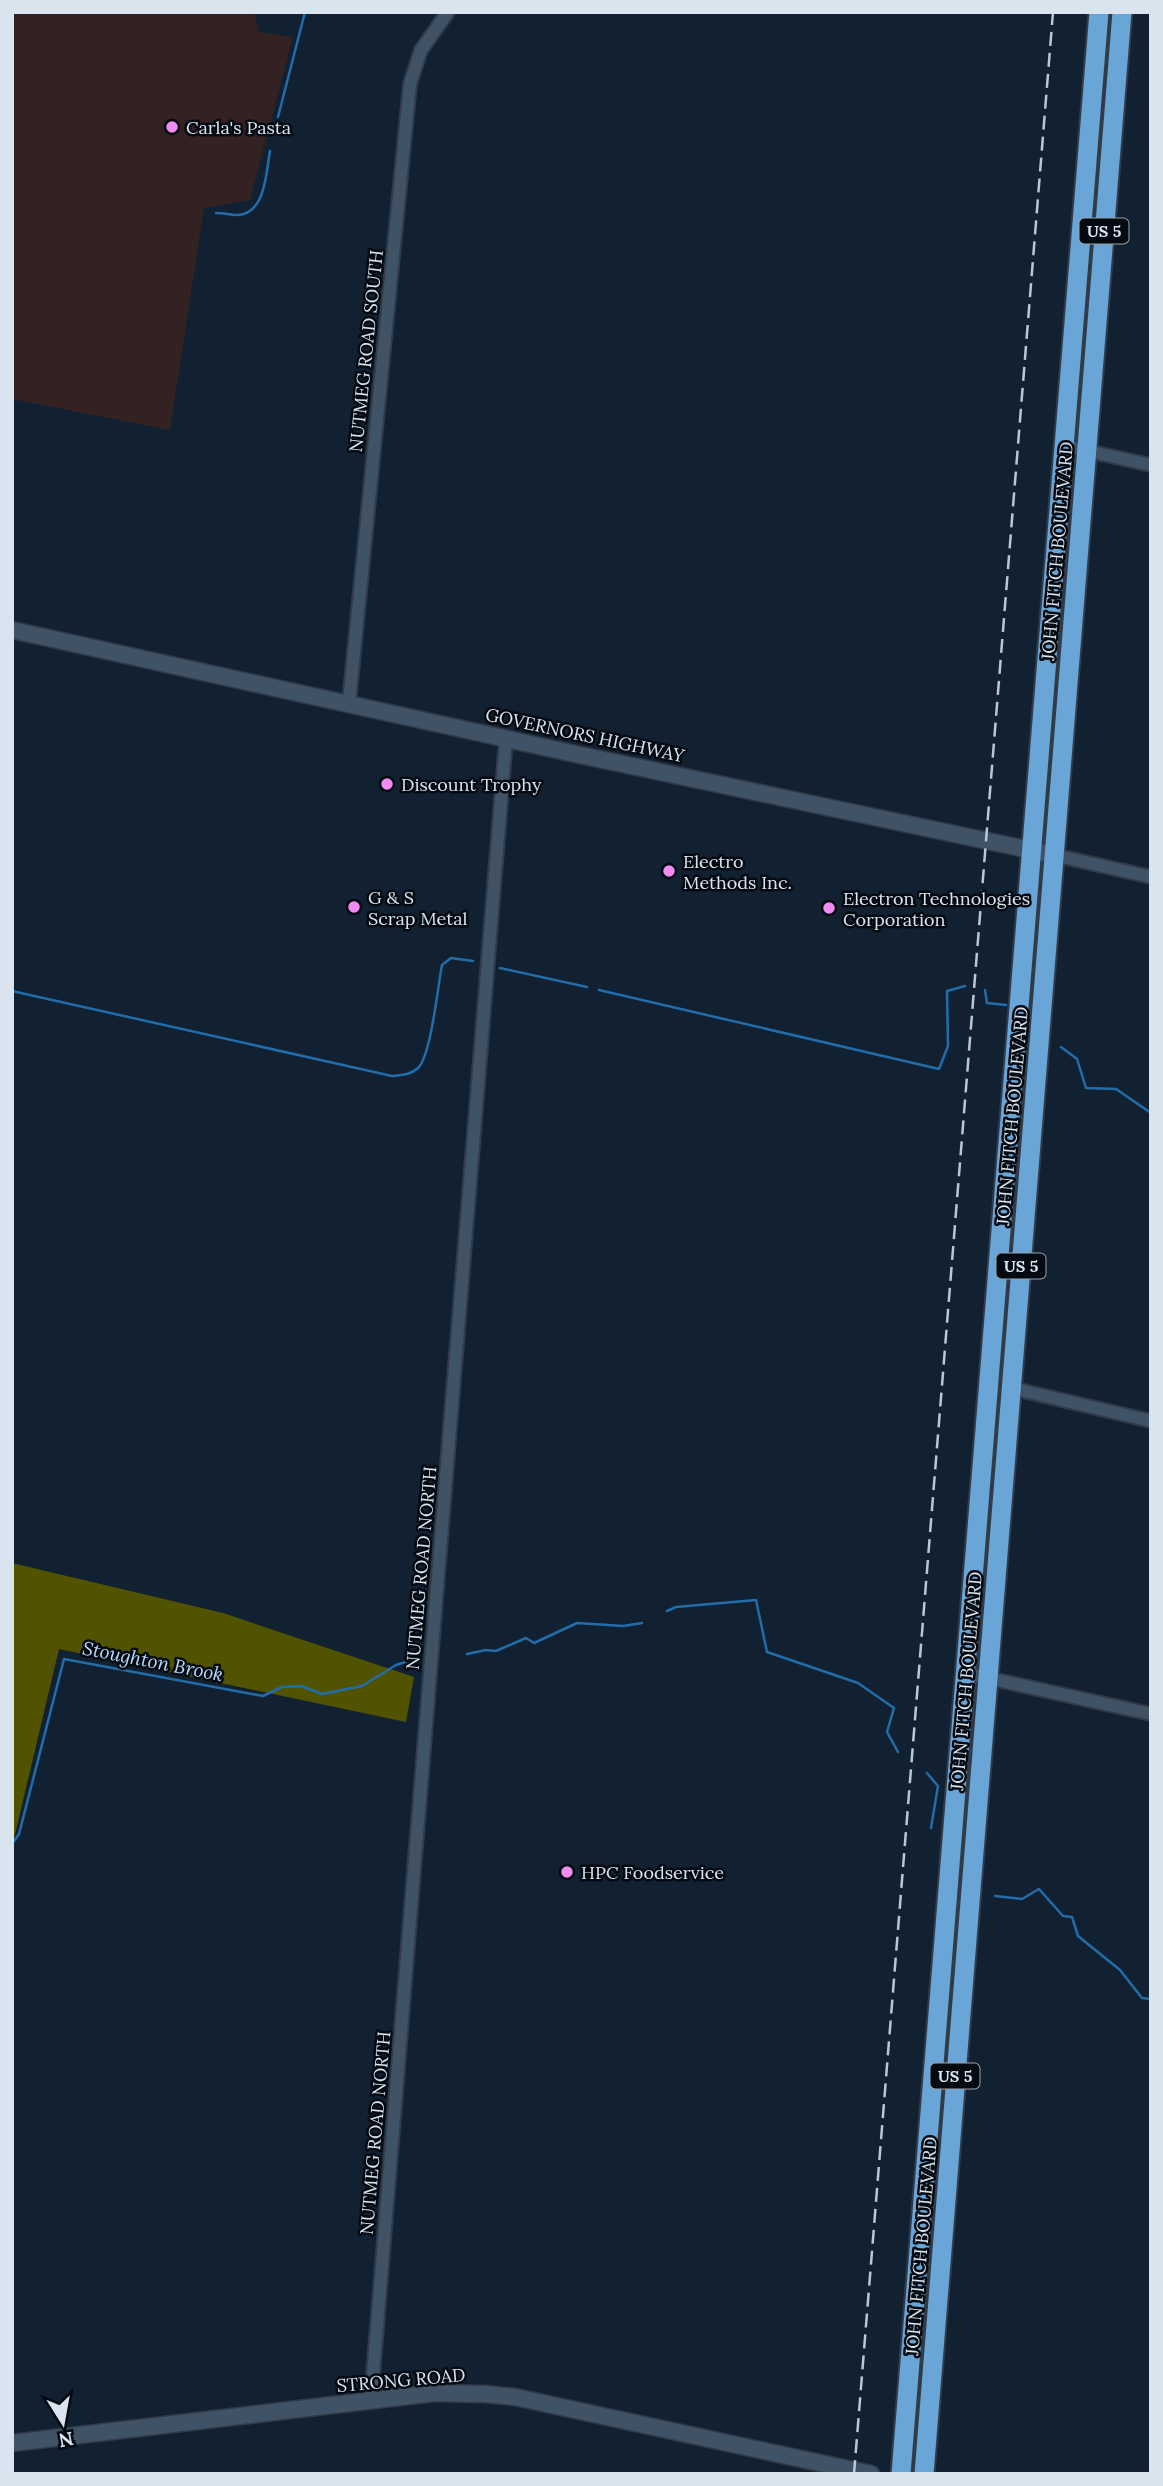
<svg xmlns="http://www.w3.org/2000/svg" width="1163" height="2486" viewBox="0 0 1163 2486" font-family="Lora,serif">
	<rect width="100%" height="100%" fill="#112131"/>
	<!-- industrial -->
	<path fill="#342122" d="M12 12H254L259 32 293 37 250 200 204 208 170 430 12 399Z"/>
	<!-- forest -->
	<path fill="#515300" d="M12 1563 223 1613 414 1677 406 1722 59 1649 12 1847Z"/>
	<g fill="none" stroke-linecap="round" stroke-linejoin="round">
		<!-- stream -->
		<path stroke="#226da9" stroke-width="2.5" d="M278 117 305 12
			M216 213C223 213 231 215 238 215 266 213 266 172 270 151
			M500 968 587 987
			M599 990 939 1069 948 1046 947 991 965 986
			M985 990 987 1003 1006 1005
			M12 991 392 1076C401 1075 411 1075 418 1068 431 1056 438 985 442 965L451 958 473 961
			M1061 1047 1077 1059 1086 1088 1116 1089 1151 1113
			M667 1611 676 1607 756 1600 767 1652 858 1683 894 1708 887 1732 898 1752
			M467 1654 486 1650 496 1651 526 1638 534 1643 577 1623 623 1626 642 1623
			M927 1773 938 1786 931 1828
			M12 1844 19 1834 64 1659 263 1696 282 1687 301 1686 322 1694 362 1686 396 1665 418 1658
			M995 1896 1022 1899 1039 1889 1063 1916 1072 1917 1078 1936 1120 1970 1142 1998 1151 1999"/>
		<defs>
			<path id="minor" d="M1065 446 1151 465
				M349 703 410 84 421 50 448 12
				M1054 855 1151 877
				M1011 1388 1151 1421
				M965 1673 1151 1714
				M371 2400 506 739"/>
			<path id="tertiary" d="M12 630 580 755 1054 855
				M12 2443 434 2393 485 2394 515 2397 871 2474"/>
			<path id="trunk" d="M901 2474 1099 12
				M924 2474 1122 12"/>
		</defs>
		<!-- minor casing -->
		<use href="#minor" stroke="#303a48" stroke-width="16"/>
		<!-- tertiary casing -->
		<use href="#tertiary" stroke="#303a48" stroke-width="19"/>
		<!-- trunk casing -->
		<use href="#trunk" stroke="#303a48" stroke-width="23"/>
		<!-- minor -->
		<use href="#minor" stroke="#405265" stroke-width="12"/>
		<!-- tertiary -->
		<use href="#tertiary" stroke="#405265" stroke-width="16"/>
		<!-- trunk -->
		<use href="#trunk" stroke="#69a5d6" stroke-width="19"/>
		<!-- rail -->
		<path stroke="#bbc7d2" stroke-width="2.5" stroke-dasharray="14 7" stroke-linecap="butt" d="M854 2474 1053 12"/>
	</g>
	<!-- markers -->
	<g fill="#f28af3" stroke="#040a11" stroke-width="2.5">
		<circle cx="172" cy="127" r="7"/>
		<circle cx="387" cy="784" r="7"/>
		<circle cx="669" cy="871" r="7"/>
		<circle cx="354" cy="907" r="7"/>
		<circle cx="829" cy="908" r="7"/>
		<circle cx="567" cy="1872" r="7"/>
	</g>
	<g text-anchor="middle" dominant-baseline="central" stroke-width="5" stroke-linejoin="round" paint-order="stroke">
		<!-- shield labels -->
		<g fill="#040a11" stroke="#99a3ac" stroke-width="2">
			<rect x="1079.5" y="218.5" width="49" height="25" rx="5"/>
			<rect x="996.5" y="1253.5" width="49" height="25" rx="5"/>
			<rect x="930.5" y="2063.5" width="49" height="25" rx="5"/>
		</g>
		<g font-size="16" font-weight="bold" fill="#d9e4ef">
			<text x="1104" y="231">US 5</text>
			<text x="1021" y="1266">US 5</text>
			<text x="955" y="2076">US 5</text>
		</g>
		<!-- poi labels -->
		<g font-size="18" fill="#d9e4ef" stroke="#040a11" text-anchor="start">
			<text x="186" y="127">Carla's Pasta</text>
			<text x="401" y="784">Discount Trophy</text>
			<text x="683" y="861">Electro<tspan x="683" dy="21">Methods Inc.</tspan></text>
			<text x="368" y="897">G &amp; S<tspan x="368" dy="21">Scrap Metal</tspan></text>
			<text x="843" y="898">Electron Technologies<tspan x="843" dy="21">Corporation</tspan></text>
			<text x="581" y="1872">HPC Foodservice</text>
		</g>
		<!-- street labels -->
		<g font-size="18" fill="#d9e4ef" stroke="#040a11">
			<text transform="translate(366 351) rotate(-84)">NUTMEG ROAD SOUTH</text>
			<text transform="translate(1057 551) rotate(-85)">JOHN FITCH BOULEVARD</text>
			<text transform="translate(585 735) rotate(12)">GOVERNORS HIGHWAY</text>
			<text transform="translate(1012 1116) rotate(-85)">JOHN FITCH BOULEVARD</text>
			<text transform="translate(421 1568) rotate(-85)">NUTMEG ROAD NORTH</text>
			<text transform="translate(966 1681) rotate(-85)">JOHN FITCH BOULEVARD</text>
			<text transform="translate(375 2133) rotate(-85)">NUTMEG ROAD NORTH</text>
			<text transform="translate(921 2246) rotate(-85)">JOHN FITCH BOULEVARD</text>
			<text transform="translate(401 2380) rotate(-5)">STRONG ROAD</text>
		</g>
		<!-- water labels -->
		<g font-size="19" font-style="italic" fill="#b7dafb" stroke="#040a11">
			<text transform="translate(153 1661) rotate(11)">Stoughton Brook</text>
		</g>
	</g>
	<!-- border -->
	<rect width="1163" height="2486" fill="none" stroke="#d9e4ef" stroke-width="28"/>
	<!-- north arrow -->
	<g transform="translate(63 2423) rotate(169)" stroke="#040a11" stroke-width="5" paint-order="stroke">
	<path d="M0-5L12 26L0 18L-12 26Z" fill="#d9e4ef"/>
	<text y="-10" font-size="19" font-weight="bold" text-anchor="middle" fill="#d9e4ef">N</text>
	</g>
</svg>
